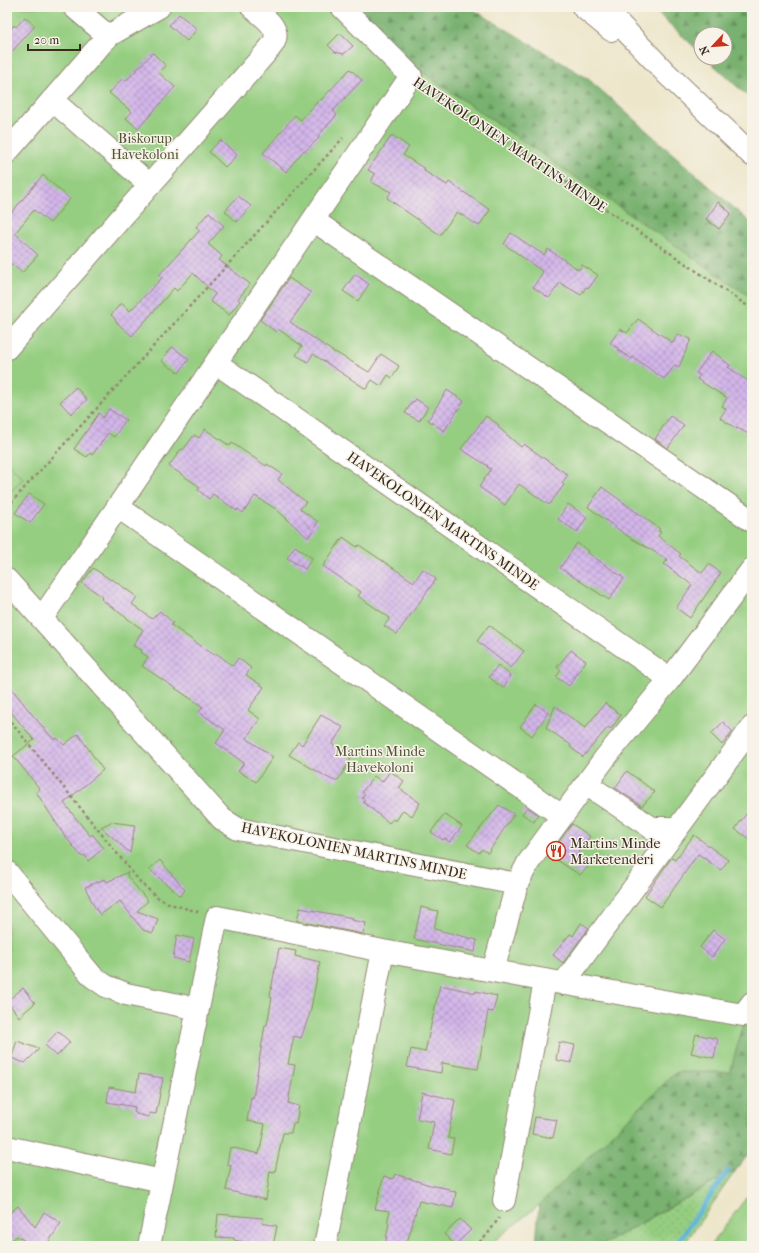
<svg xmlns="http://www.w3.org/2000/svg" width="759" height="1253" viewBox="0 0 759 1253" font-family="'IM FELL French Canon',serif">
	<defs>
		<pattern id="grass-dots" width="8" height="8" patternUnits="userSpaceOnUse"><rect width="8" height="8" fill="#95ce81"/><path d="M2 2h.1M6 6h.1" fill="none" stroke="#81b16f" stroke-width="1.8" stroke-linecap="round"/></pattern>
		<pattern id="forest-firs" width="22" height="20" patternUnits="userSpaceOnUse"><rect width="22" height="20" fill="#78b16f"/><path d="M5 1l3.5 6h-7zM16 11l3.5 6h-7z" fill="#64905b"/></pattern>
		<pattern id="building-cross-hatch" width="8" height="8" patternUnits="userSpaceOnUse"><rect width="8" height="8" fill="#d3b6ea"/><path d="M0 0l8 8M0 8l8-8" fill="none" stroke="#ac94bd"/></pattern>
	</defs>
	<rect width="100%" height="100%" fill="#f7f3e8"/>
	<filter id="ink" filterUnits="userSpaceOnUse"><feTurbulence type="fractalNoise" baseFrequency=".025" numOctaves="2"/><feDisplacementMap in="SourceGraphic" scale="8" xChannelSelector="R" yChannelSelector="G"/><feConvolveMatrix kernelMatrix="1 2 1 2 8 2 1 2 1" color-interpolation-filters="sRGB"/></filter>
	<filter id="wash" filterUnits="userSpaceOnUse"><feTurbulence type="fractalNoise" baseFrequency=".012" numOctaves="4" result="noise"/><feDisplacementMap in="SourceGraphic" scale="16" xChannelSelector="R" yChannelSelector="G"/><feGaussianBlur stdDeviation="0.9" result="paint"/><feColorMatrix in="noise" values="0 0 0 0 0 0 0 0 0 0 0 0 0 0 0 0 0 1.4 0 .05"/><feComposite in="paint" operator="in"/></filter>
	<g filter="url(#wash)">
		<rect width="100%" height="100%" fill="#ede6ca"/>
		<!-- grass -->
		<path fill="url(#grass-dots)" stroke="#687c50" d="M7 462 23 479 7 496Z
			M736 1170 683 1246H600Z"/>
		<!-- forest -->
		<path fill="url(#forest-firs)" stroke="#5a6e46" d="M351 7H469L587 78 752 224V298L410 64Z
			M651 7H752V100L706 58H725V34H701V53Z
			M745 1021 752 1023V1150L736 1170 600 1246H536L539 1205 676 1072H729Z"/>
		<!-- green -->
		<path fill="#95ce81" stroke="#687c50" d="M7 7H351L410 64 752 298V1023L744 1022 730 1072H676L539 1205 488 1246H17L7 1241V496L23 479 7 462Z
			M752 1190V1246H710Z"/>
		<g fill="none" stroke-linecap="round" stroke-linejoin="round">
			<!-- stream -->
			<path stroke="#59b0d6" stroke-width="5" d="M675 1246 728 1171"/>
		</g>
		<g id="blocks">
			<!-- building -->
			<path fill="url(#building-cross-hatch)" d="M179 14 197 29 187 41 169 25Z
				M25 17 35 26 7 57V34L14 25 16 27Z
				M340 33 353 46 344 54 335 52 328 45Z
				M153 53 166 66 159 73 175 87 138 129 126 118 132 112 109 93 123 78 126 81Z
				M350 69 362 80 333 111 337 115 318 136 319 138 305 151 304 150 286 172 263 153 295 115 301 120 320 99 321 100Z
				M392 135 409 147 403 155 425 169 424 171 447 185 449 182 490 210 479 226 457 212 440 235 387 198 391 192 371 182 375 174 368 170Z
				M220 140 237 155 225 167 209 152Z
				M43 175 70 199 50 223 34 210 15 233 38 255 22 273 7 260V218Z
				M238 196 251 206 237 222 225 211Z
				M718 202 731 213 719 229 706 219Z
				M209 212 224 226 208 244 222 256 219 260 250 284 238 299 240 301 229 315 210 301 215 294 193 273 177 291 174 288 132 336 115 321 116 320 111 315 121 303 130 311 162 278 159 275 200 230 196 227Z
				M511 233 544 255 548 249 579 270 582 265 598 275 589 288 586 287 581 295 560 283 549 298 533 287 543 272 504 244Z
				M355 274 369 284 358 301 343 291Z
				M289 278 311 293 290 322 335 353V352L369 372 381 354 399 366 392 378 388 375 381 386 372 380 366 389 313 354 308 362 296 355 302 346 278 329 276 332 260 320Z
				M638 319 673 343 677 334 691 339 679 367 675 365 664 379 633 357 632 359 618 350 619 349 610 343 620 329 627 333Z
				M172 347 189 359 179 373 161 361Z
				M712 351 730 365 728 367 752 384V436L738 428 737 429 720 418 726 409 722 406 727 398 697 379 700 375 696 373Z
				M76 387 87 400 71 414 60 402Z
				M447 390 464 401 444 431 428 420Z
				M416 399 428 407 419 421 405 413 413 401 414 402Z
				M109 409 126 420 114 437 108 433 92 455 90 453 87 457 74 449 99 413 103 418Z
				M486 416 499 425 498 427 521 447 524 444 568 475 562 483 564 485 549 505 519 484 505 505 479 487 491 469 487 467 488 466 461 449Z
				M670 416 684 425 668 448 655 439Z
				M205 429 230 446 232 443 266 466 267 464 282 474 278 480 306 502 300 509 318 522 308 538 276 509 255 496 243 513 238 509 237 511 213 494 209 499 198 490 200 487 169 466 181 449 183 450 194 435 199 438Z
				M602 487 660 529 658 531 661 532 658 536 681 554 679 556 702 573 709 564 721 573 690 618 676 608 692 585 664 564 668 560 626 535 588 507Z
				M29 494 44 504 30 523 15 513Z
				M568 504 587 517 577 532 558 519Z
				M343 537 357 547 359 545 414 582 423 569 436 579 397 634 384 626 390 618 358 596 361 592 323 566Z
				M577 543 589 551 588 553 624 578 609 600 560 568Z
				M295 546 312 558 305 569 287 558Z
				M93 568 111 580 112 579 137 597 132 604 152 619 160 611 173 623 171 625 214 655 216 653 233 666 238 658 251 668 246 675 264 687 248 710 260 719 246 738 273 757 256 782 238 771 244 763 216 743 225 730 199 712 203 707 142 666 148 657 141 652 142 650 133 646 143 630 101 599 103 597 82 583Z
				M489 625 524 651 511 668 477 641Z
				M571 650 586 661 569 686 556 677 561 670 557 667Z
				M498 665 511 676 503 688 489 677Z
				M7 683 31 713 54 740 57 738 64 745 78 734 103 770 64 803 90 836 92 834 104 848 88 861 85 855 82 857 64 835 36 792 40 789 13 756 34 740 7 707Z
				M605 703 621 715 611 729 608 727 583 757 570 747 571 745 546 728 555 706 585 728Z
				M536 704 548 713 532 736 520 727Z
				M321 715 343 727 332 744 351 759 338 780H332L289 755 298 742 302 745Z
				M723 722 733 732 722 745 711 734Z
				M390 771 404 781 399 788 420 803 412 816 403 810 396 821 393 819 389 823 363 802 365 800 362 798 365 794 362 792 374 776 382 782Z
				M627 771 655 792 642 806 615 788Z
				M499 805 514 814 488 853 482 849 479 853 467 845Z
				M752 806V841L735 829Z
				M527 807 538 815 534 822 522 814Z
				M444 814 462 826 450 842 444 838 443 840 431 832Z
				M111 822 135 825 130 853 101 827Z
				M572 824 590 836 577 856 590 865 580 875 549 855Z
				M694 835 728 860 721 870 698 854 661 907 645 896 670 860 672 858 675 860Z
				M160 860 185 890 180 896 149 869Z
				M128 872 127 876 148 901 137 911 158 919 153 933 143 930 120 901 100 915 94 906 85 887 105 879 107 882Z
				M421 907 438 911 434 929 477 940 475 952 414 939Z
				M300 908 353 918 352 920 366 923 363 934 297 921Z
				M581 923 589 928 563 963 553 955 570 934 573 936Z
				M713 930 725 939 712 957 700 947Z
				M177 935 194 939 189 962 173 958Z
				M279 948 296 951 295 956 320 962 310 1013 301 1038 294 1036 288 1064 295 1065 288 1103 299 1106 296 1124 293 1123 291 1133H283L275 1172 270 1171 266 1200 226 1190 231 1165 227 1164 230 1147 259 1154 265 1124 247 1121 251 1097 253 1098 265 1025H267L272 997 270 996 271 990Z
				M440 985 476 993V991L497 996 493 1012 488 1011 478 1069 442 1063 441 1073 407 1067 411 1049 425 1052Z
				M23 988 35 1003 19 1017 7 1001Z
				M58 1031 70 1042 57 1056 45 1045Z
				M696 1034 718 1039 714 1058 691 1053Z
				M17 1041 39 1049 25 1063 11 1058Z
				M559 1042 575 1045 571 1063 556 1060Z
				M139 1074 163 1078 156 1114 149 1113V1117L136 1114V1113L134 1112 135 1107 107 1102 109 1087 136 1092Z
				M422 1092 455 1100 448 1138 454 1139 451 1154 429 1149 434 1122 417 1119Z
				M535 1117 557 1120 553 1138 532 1134Z
				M395 1174 430 1185 450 1189 449 1191 456 1192 453 1208 419 1201 406 1246H385L389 1222H387L390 1211 375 1209 384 1176 393 1179Z
				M18 1206 35 1227 44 1212 61 1223 46 1246H33L17 1236 7 1245V1215Z
				M218 1214 263 1218 262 1223 277 1226 273 1246H261L234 1240V1238L216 1237Z
				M460 1219 471 1230 455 1245 444 1234Z"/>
		</g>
	</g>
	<g filter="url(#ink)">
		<use href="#blocks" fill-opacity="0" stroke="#948874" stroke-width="1"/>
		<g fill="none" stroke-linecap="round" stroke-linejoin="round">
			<defs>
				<path id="minor" d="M74 7 108 36
					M52 100 150 185
					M7 152 108 36 159 7
					M313 220 752 521
					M7 348 270 48C272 45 275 42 275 39 279 26 260 14 252 7
					M216 363 670 679
					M118 507 562 816
					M752 569 670 679 605 758 528 863 517 884 493 971 743 1015 752 1003
					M7 580 222 819 238 829 517 884
					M42 618 411 76 342 7
					M586 784 652 828H678
					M7 872 78 959 93 977 106 986 126 994 198 1009
					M563 984 752 727
					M7 1147 162 1181
					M504 1200 545 981
					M149 1246 217 917 383 951 493 971
					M325 1246 383 951"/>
				<path id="major" d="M583 7 611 30
					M603 7 667 74 752 155"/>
			</defs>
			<!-- minor casing -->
			<use href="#minor" stroke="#948874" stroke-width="24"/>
			<!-- major casing -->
			<use href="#major" stroke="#948874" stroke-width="24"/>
			<!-- path -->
			<path stroke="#948874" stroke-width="2.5" stroke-dasharray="3 3" stroke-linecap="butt" d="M427 87 752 309
				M7 507 343 138
				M7 717 141 883 157 897 170 904 199 912
				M475 1246 487 1235 499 1218"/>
			<!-- minor -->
			<use href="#minor" stroke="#fff" stroke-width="22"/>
			<!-- major -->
			<use href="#major" stroke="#fff" stroke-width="22"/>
		</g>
	</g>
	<!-- icons -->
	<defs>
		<symbol id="restaurant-ring" viewBox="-11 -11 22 22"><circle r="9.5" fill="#f7f3e8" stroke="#c8321e" stroke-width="1.5"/><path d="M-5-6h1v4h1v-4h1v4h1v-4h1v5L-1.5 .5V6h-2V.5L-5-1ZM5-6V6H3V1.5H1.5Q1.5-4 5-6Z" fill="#c8321e"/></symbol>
	</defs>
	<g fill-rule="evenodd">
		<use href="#restaurant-ring" x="545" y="840" width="22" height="22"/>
	</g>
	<g text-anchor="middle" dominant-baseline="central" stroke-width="3" stroke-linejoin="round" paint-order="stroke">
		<!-- park labels -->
		<g font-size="14" fill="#525337" stroke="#f7f3e8">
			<text x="145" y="138">Biskorup<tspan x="145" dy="16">Havekoloni</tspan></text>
			<text x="380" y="751">Martins Minde<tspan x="380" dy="16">Havekoloni</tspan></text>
		</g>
		<!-- street labels -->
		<g font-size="14" fill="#3b2a1e" stroke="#f7f3e8">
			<text transform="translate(510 145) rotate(34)">HAVEKOLONIEN MARTINS MINDE</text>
			<text transform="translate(443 521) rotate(35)">HAVEKOLONIEN MARTINS MINDE</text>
			<text transform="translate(354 851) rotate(12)">HAVEKOLONIEN MARTINS MINDE</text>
		</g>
		<!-- poi labels -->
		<g font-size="14" fill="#3b2a1e" stroke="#f7f3e8" text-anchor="start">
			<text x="570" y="843">Martins Minde<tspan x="570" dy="16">Marketenderi</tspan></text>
		</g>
	</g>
	<!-- margin -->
	<rect width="759" height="1253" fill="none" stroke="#f7f3e8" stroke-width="24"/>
	<!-- north arrow -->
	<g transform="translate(713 46) rotate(244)"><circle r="19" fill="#f7f3e8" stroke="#aca397"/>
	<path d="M0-3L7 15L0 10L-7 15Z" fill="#c8321e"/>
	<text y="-6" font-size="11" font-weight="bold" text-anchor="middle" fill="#3b2a1e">N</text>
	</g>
	<!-- scale -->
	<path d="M28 44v6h52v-6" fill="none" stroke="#3b2a1e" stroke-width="2"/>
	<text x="34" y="44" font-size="12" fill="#3b2a1e" stroke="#f7f3e8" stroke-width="3" paint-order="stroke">20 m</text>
</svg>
